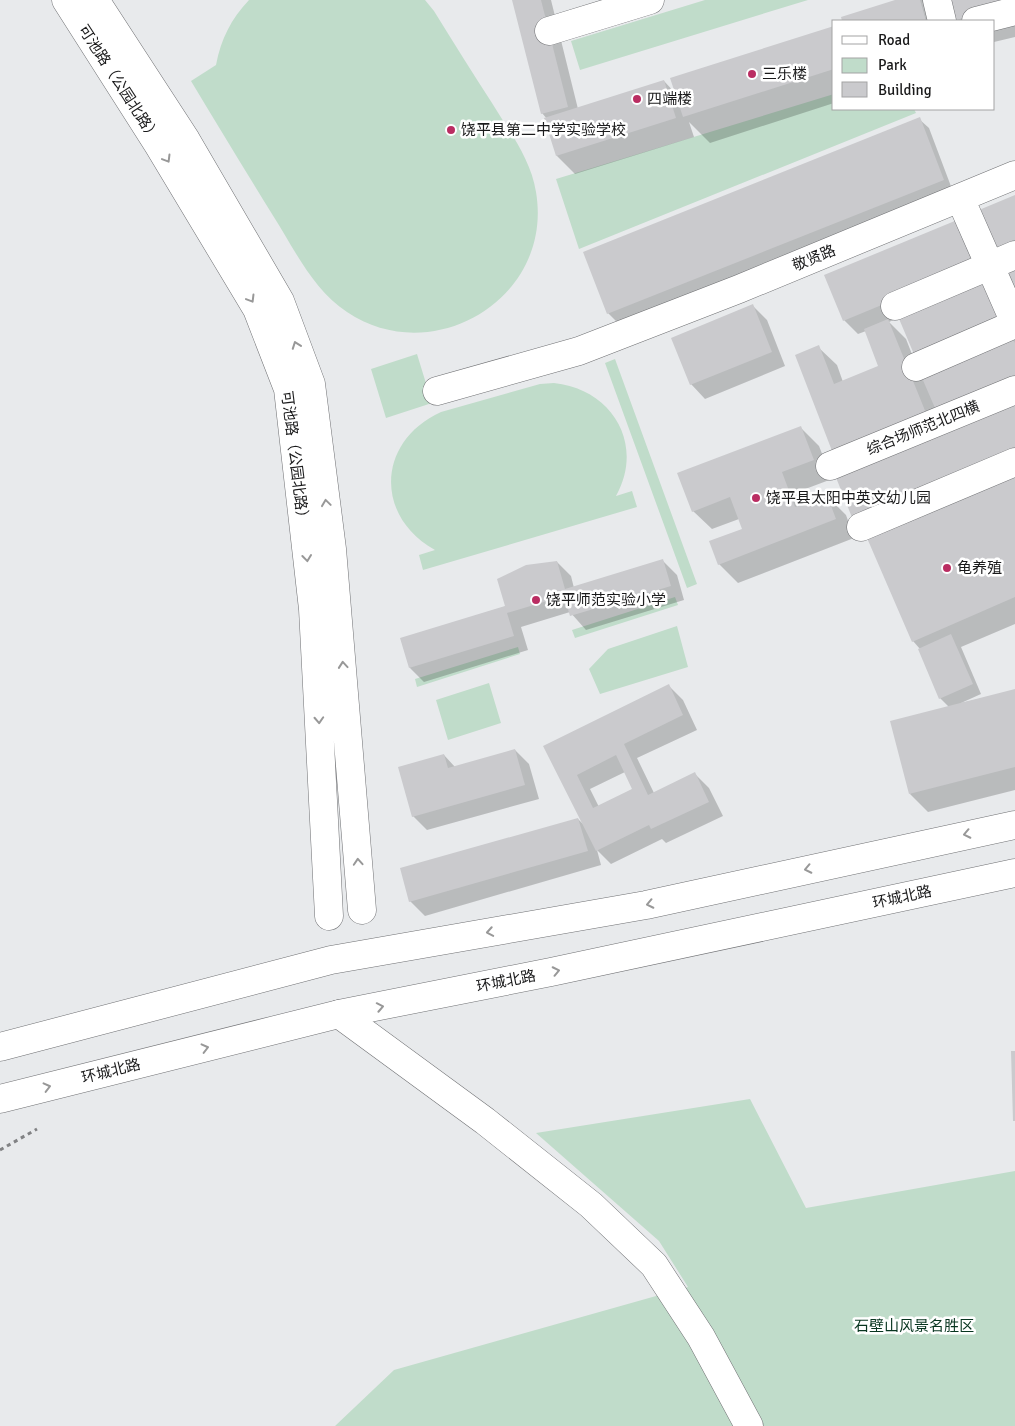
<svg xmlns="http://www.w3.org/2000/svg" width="1015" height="1426" viewBox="0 0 1015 1426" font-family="Signika,'Noto Sans SC',sans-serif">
	<rect width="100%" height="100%" fill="#e8eaec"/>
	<!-- green -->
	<path fill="#c0dcca" d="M249 0H425L434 11C453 42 472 72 492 103 509 131 531 159 536 192 554 298 433 370 347 312 312 289 294 248 272 214 245 170 218 126 191 81L216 65C221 39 231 19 249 0Z
		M705 0H808L580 70 571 41Z
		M834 94V109H914L916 113 579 249 556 179Z
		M417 354 432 403 386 418 371 369Z
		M615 359 697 584 687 588 605 363Z
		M554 383C612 389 645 444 616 496L632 491 637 507 423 570 419 555 435 550C374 516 377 441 441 412L540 384Z
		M675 597 678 605 575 638 572 630Z
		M677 626 688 667 600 694 589 669 608 649Z
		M518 647 520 654 417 687 415 679Z
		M489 683 501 723 448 740 436 700Z
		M750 1099 806 1208 1015 1171V1426H335L394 1370 688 1287 659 1241 536 1133Z"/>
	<!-- shadow -->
	<path fill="#0003" fill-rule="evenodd" d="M513 0H551L578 109 664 81 677 95 834 27V103L710 143 689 122 694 137 575 174 557 156 546 119H547L542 113Z
		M900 0H923L936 13 938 21H843L842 18Z
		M1015 0V37L994 42V21L953 20Z
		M919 119 929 128 952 189 618 323 608 313Z
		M826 276 1015 338V624L961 647 981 694 961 703 1015 691V790L928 812 910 794 949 707 940 698 920 649 913 641 868 534 818 347 837 365 843 382 880 367 866 331 858 334 844 320ZM900 317 927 368 919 372 906 339 889 322Z
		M753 306 767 320 785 366 705 399 691 384Z
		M800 427 819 446 832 479 800 491 805 504 827 496 846 515 854 538 738 583 719 564 744 529 739 519 712 529 693 511Z
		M663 561 677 575 684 600 586 630 570 612 521 627 528 650 424 682 410 668 401 639 507 606 557 562 571 576 574 588Z
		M669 686 683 700 697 730 637 758 654 793 695 774 709 788 723 816 666 843 662 839 611 864 597 850 601 865 425 916 410 901 578 819 584 825 545 746ZM625 772 633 789 599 807 590 789Z
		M515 750 529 764 539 799 427 830 413 816 444 755 455 767Z"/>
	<!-- building -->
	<path fill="#cacacd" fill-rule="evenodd" d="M512 0H541L568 107 541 114Z
		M895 0H920L926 21H842L841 17Z
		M946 0H1015V5L952 21Z
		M834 26V69L683 117 670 78Z
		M664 80 676 118 556 156 544 118Z
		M920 117 944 180 607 314 583 252Z
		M1015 195V248L998 255 979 210Z
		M962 218 981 264 843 321 824 275Z
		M1015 261V295L1003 267Z
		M986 276 1005 321 916 359 897 314Z
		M753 304 772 352 690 385 671 338Z
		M888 319 928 418 834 456 795 355 819 345 834 384 878 366 864 329Z
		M1010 332 1015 343V382L938 415 919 371Z
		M1015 396V455L853 520 833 470Z
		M801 426 814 460 782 472 795 507 827 495 836 519 718 565 709 541 742 529 730 497 692 512 677 473Z
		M1015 474V597L912 642 867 538Z
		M663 559 671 586 570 616 564 596 507 613 514 636 409 668 400 638 505 606 497 579 526 565 557 561 565 589Z
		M951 634 973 684 939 699 918 649Z
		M669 684 683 715 624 744 648 795 695 772 709 802 651 829 649 825 596 851 543 746ZM616 755 632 789 593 808 577 775Z
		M1015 689V767L909 794 890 721Z
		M515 749 525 785 412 817 398 767 444 754 448 768Z
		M578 818 588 851 409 902 400 868Z
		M1011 1051H1015V1121H1013Z"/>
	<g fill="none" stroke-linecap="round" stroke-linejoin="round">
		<defs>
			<path id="minor" d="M937 0 942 21
				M976 21 1015 11
				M549 31 650 0
				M960 198 1015 323
				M895 306 1015 255
				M916 367 1015 324
				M437 391 579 351 739 289 1015 175
				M830 466 1015 390
				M861 527 1015 462
				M339 1014 485 1121 591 1205 654 1265 701 1337 749 1426"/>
			<path id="major" d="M66 0 159 146 257 309 288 389 313 609 329 916
				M95 0 186 140 280 301 311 384 332 549 362 910
				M0 1047 331 960 646 905 1015 825
				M0 1099 339 1014 551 972 1015 873"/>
		</defs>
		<!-- minor casing -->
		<use href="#minor" stroke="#6f7073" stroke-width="29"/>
		<!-- major casing -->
		<use href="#major" stroke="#6f7073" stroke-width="29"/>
		<!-- path -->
		<path stroke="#818284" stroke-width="3" stroke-dasharray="4 4" stroke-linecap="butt" d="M0 1150 37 1129"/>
		<!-- minor -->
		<use href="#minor" stroke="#fff" stroke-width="28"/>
		<!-- major -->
		<use href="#major" stroke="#fff" stroke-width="28"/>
	</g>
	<!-- one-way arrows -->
	<defs><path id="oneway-chevron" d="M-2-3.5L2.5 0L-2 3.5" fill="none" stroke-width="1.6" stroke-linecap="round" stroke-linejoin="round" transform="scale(1.25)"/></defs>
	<g stroke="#989898">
		<use href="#oneway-chevron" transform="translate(167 159) rotate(59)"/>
		<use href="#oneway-chevron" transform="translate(251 299) rotate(59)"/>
		<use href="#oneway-chevron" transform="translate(296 345) rotate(-110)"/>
		<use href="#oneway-chevron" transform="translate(326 503) rotate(-98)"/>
		<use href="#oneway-chevron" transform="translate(307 558) rotate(83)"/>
		<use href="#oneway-chevron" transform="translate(343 665) rotate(-95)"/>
		<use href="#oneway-chevron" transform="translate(319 720) rotate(87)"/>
		<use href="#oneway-chevron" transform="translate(967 834) rotate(168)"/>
		<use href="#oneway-chevron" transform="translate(358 862) rotate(-94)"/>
		<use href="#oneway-chevron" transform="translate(808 869) rotate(168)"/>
		<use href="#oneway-chevron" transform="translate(650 904) rotate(168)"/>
		<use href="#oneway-chevron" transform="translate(490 932) rotate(170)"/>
		<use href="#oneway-chevron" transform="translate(556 971) rotate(-12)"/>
		<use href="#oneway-chevron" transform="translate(380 1007) rotate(-11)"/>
		<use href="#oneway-chevron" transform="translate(205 1048) rotate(-14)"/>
		<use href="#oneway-chevron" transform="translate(47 1087) rotate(-14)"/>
	</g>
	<!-- markers -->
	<g fill="#ba2d62" stroke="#fff" stroke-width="2">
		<circle cx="752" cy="74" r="5"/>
		<circle cx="637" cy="99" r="5"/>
		<circle cx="451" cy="130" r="5"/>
		<circle cx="756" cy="498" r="5"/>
		<circle cx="947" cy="568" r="5"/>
		<circle cx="536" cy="600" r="5"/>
	</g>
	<g text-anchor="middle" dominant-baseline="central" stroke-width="5" stroke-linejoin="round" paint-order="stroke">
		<!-- poi labels -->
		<g font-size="15" fill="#1a1a1b" stroke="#fff" text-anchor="start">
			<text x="762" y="74">三乐楼</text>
			<text x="647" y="99">四端楼</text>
			<text x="461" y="130">饶平县第二中学实验学校</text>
			<text x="766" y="498">饶平县太阳中英文幼儿园</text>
			<text x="957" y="568">龟养殖</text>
			<text x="546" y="600">饶平师范实验小学</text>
		</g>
		<!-- street labels -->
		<g font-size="15" fill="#1a1a1b" stroke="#fff">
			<text transform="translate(119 83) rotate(57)">可池路（公园北路）</text>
			<text transform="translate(814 258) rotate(-22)">敬贤路</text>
			<text transform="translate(923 428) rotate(-22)">综合场师范北四横</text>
			<text transform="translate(295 458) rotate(83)">可池路（公园北路）</text>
			<text transform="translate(902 897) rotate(-12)">环城北路</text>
			<text transform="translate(506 981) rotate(-11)">环城北路</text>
			<text transform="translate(111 1071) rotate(-14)">环城北路</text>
		</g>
		<!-- park labels -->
		<g font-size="15" fill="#07351f" stroke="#fff">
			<text x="914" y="1326">石壁山风景名胜区</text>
		</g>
	</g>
	<!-- legend -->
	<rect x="832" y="20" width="162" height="90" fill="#ffffff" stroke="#a3a3a4"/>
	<rect x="842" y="36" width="25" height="8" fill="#ffffff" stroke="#a3a3a4"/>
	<text x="878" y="45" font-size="15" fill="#1a1a1b">Road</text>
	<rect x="842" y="58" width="25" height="15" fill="#c0dcca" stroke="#a3a3a4"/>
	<text x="878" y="70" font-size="15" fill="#1a1a1b">Park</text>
	<rect x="842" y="82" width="25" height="15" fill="#cacacd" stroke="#a3a3a4"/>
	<text x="878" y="95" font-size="15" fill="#1a1a1b">Building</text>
</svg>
